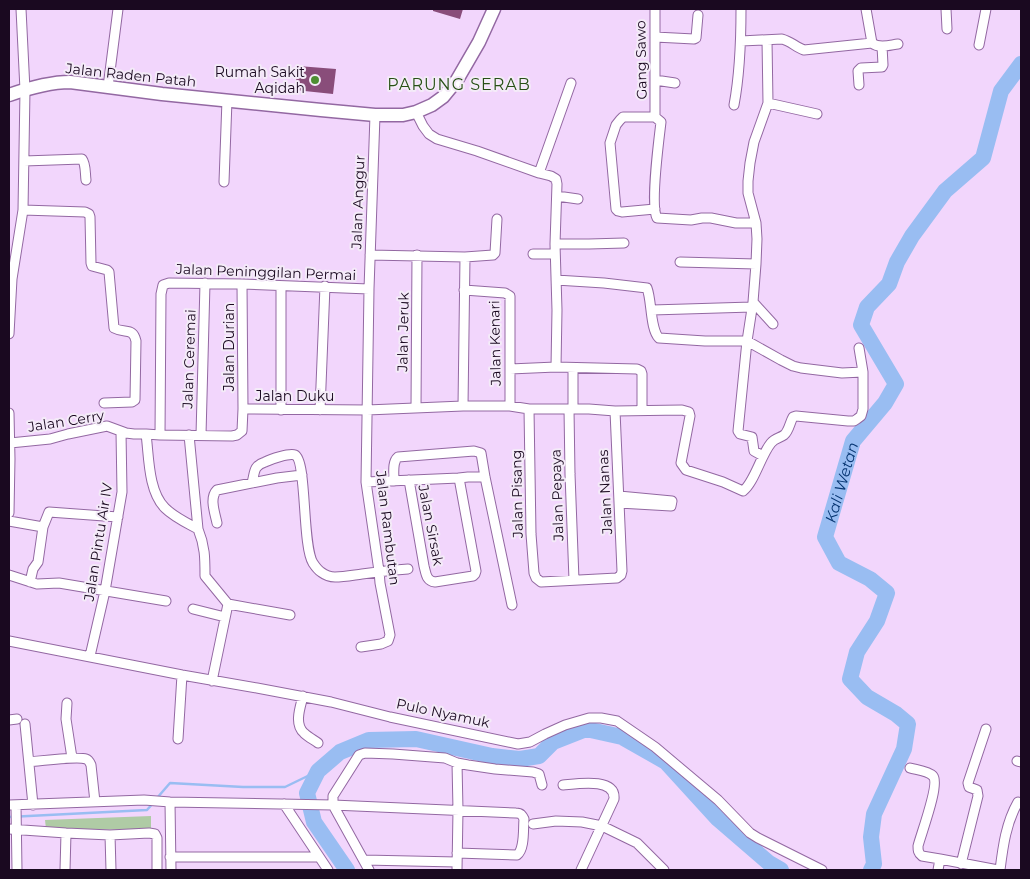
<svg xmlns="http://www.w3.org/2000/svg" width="1030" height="879" viewBox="0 0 1030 879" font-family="Montserrat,sans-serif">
	<rect width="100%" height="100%" fill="#f2d6fc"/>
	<!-- green -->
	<path fill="#afcba5" d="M151 816V830L46 829 45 820Z"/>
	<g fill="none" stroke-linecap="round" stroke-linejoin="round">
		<!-- stream -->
		<path stroke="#99bdf2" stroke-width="2.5" d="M157 798 170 783 243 787H285L318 771
			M9 817 147 810 154 802"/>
		<!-- river -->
		<g stroke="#99bdf2" stroke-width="16">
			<path d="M347 870 314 822 307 793 318 771 340 752 369 740 416 739 492 756 520 759 539 756 553 742 586 729 622 737 666 762 718 819 769 863 781 870"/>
			<path id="s1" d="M871 870 874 864 871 837 874 814 904 749 908 724 896 714 867 697 850 679 857 652 877 621 887 593 870 579 839 563 825 537 853 441 885 403 896 384 861 325 867 307 889 284 897 262 912 236 945 191 983 158 1001 91 1021 64"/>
		</g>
	</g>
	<!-- building -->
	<path fill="#894d7a" d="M433 9H463L460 19 433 11Z
		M298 66 336 69 333 94 295 90Z"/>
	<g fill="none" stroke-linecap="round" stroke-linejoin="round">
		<defs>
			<path id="street" d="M655 9V117
				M866 9 872 43
				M946 9 947 29
				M655 37 694 39 696 38 698 15
				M767 40 768 103 754 142 750 163 748 181V193L756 223 757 239 756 264 753 302 773 324
				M741 41 782 39C790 41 796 47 804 50L872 43C879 49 890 45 898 44
				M979 45 986 9
				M655 80 675 83
				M859 85 858 71 861 68 882 67 883 65 882 46
				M108 87 118 9
				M768 103 817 114
				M734 105C740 73 741 41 741 9
				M416 112 423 126 429 134 437 139 477 151 539 173 551 176 556 179 557 184 555 244 557 310 556 367
				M655 117 661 122C659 139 650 206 657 218L691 220 702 218H711L736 223H756
				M24 161 82 159C86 164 85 173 86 180
				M539 173 571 83
				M224 182 227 100
				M557 196 578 199
				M655 209 622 212 618 211 616 209 610 143 616 125 620 120 623 117H655
				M23 210 85 212 89 214 90 217 91 263 92 266 107 270 109 272 114 328C125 334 133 327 136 341L135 400 132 402 104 403
				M555 244H589L624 243
				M533 254H555
				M370 255 465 257 493 255 495 253 497 219
				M680 262 756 264
				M556 280 604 283 647 288C652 301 650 329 659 338L705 341H747L781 360 793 366 801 368 842 373 863 372
				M464 290 505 293 510 296V406
				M753 302 747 341 738 431 740 434 752 437 754 451 763 456
				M652 310 752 307
				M9 334 12 279 23 210 25 90 21 9
				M510 369 556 367 637 369 641 371 642 374V410
				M463 406 465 257
				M416 408 417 255
				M243 409 367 410 463 406H510L529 409H589L615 411 682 410 689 412 690 416 681 463 686 470 723 482 743 491C754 483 761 455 771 443 775 438 780 438 784 435 789 431 790 422 793 417L796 416 848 421H854L857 419 861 416 863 409V372L859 348
				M529 409 531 534 534 573 536 578 541 582 617 578 621 575 622 571 615 411
				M569 409 570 474 574 580
				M573 409V368
				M281 410V286
				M320 410 325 286
				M9 413 10 459 9 513
				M146 434C149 456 148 491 165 508 174 517 187 523 198 529
				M160 435 161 294 163 285 169 283 242 284 369 289
				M189 435 198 529C205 546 205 558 205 576L228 604 212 681
				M201 435 205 283
				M10 443 50 439 68 434 107 426 126 433 134 434H146L160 435 232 436 237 435 242 431 243 409 242 284
				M409 480 424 566C426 573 426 581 435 582L473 576 475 574 476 571 459 478
				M394 481C394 473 392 462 398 457L474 451 481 453 485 477 512 605
				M366 482 459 478 468 477H485
				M252 483C255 472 253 466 265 462 271 459 289 453 295 455 307 461 302 546 313 563 315 566 318 570 321 572 325 575 330 577 335 577 344 577 354 575 362 574 377 572 393 570 408 569
				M619 496 672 501 671 506 619 503
				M9 521 43 527
				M217 523C215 513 209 498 217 490L277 478 302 475
				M9 575 37 584 59 583 166 601
				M30 582 33 569 38 562 43 527 49 512 118 517
				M228 604 290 615
				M193 609 225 617
				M9 641 182 675 257 688 331 702 390 717 518 744 530 742 545 734 565 725 589 718H601L617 721 655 747 718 800 750 833 758 838 822 870
				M361 647 381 644 388 641 390 635 380 583 379 571 366 482 369 289 375 115
				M90 656 105 591 122 492 121 432
				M303 696C300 708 294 724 304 733 308 737 314 740 318 743
				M67 703 66 719 72 758
				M9 720 17 719
				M25 724 33 805
				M178 739 182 675
				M1017 761 1021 762
				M29 762C40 761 77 756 86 759 89 760 90 763 91 765L95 802
				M457 763 458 810 457 870
				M910 768C917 770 928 771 933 776 940 784 921 834 918 846 918 850 918 853 922 856L940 859 938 870
				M563 785C576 784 616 777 614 799L581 870
				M170 802 171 870
				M284 804 328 870
				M9 805 144 800 170 802 333 805 516 813C521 813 522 815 524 819 523 829 525 849 517 855L457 853
				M16 805 17 870
				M533 824 556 821 582 822 602 826 637 843 664 870
				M9 829 66 833 110 835 149 833 155 834 157 838V870
				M110 835 111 870
				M170 857H319
				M940 859 998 870
				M364 860 457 862
				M961 864 978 796 977 790 969 787 968 783 986 729
				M65 870 66 833
				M369 870 333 805V796L359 755 365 753 393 754 445 758 457 763 468 765 495 769 533 772 539 774 542 785
				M1000 870C1003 846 1006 823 1018 802"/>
			<path id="secondary" d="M9 95C29 88 49 82 70 82L162 94 321 110 375 115H403L416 112 432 105 443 97 457 80 479 42 494 9"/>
		</defs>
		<!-- street casing -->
		<use href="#street" stroke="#9368a2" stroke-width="11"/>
		<!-- secondary casing -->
		<use href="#secondary" stroke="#9368a2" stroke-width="15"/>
		<!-- street -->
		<use href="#street" stroke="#fff" stroke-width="9"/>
		<!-- secondary -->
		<use href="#secondary" stroke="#fff" stroke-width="12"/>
	</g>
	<!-- markers -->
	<circle fill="#4d8e31" stroke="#f4ebf8" stroke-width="2" cx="315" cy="80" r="5"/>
	<g text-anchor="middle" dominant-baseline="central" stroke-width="4" stroke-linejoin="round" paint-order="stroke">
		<!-- street labels -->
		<g font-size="14" fill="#1a0920" stroke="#f4ebf8">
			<text transform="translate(641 60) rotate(-91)">Gang Sawo</text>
			<text transform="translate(131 75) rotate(6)">Jalan Raden Patah</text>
			<text transform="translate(358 202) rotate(-88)">Jalan Anggur</text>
			<text transform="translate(266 272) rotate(2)">Jalan Peninggilan Permai</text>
			<text transform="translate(403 332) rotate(-89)">Jalan Jeruk</text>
			<text transform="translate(495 343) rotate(-91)">Jalan Kenari</text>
			<text transform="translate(229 347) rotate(-90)">Jalan Durian</text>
			<text transform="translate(189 359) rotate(-88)">Jalan Ceremai</text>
			<text x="295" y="396">Jalan Duku</text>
			<text transform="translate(66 421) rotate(-9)">Jalan Cerry</text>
			<text transform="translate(605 492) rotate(-93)">Jalan Nanas</text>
			<text transform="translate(517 494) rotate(-91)">Jalan Pisang</text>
			<text transform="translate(557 495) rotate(-92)">Jalan Pepaya</text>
			<text transform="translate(431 525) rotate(79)">Jalan Sirsak</text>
			<text transform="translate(388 528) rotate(83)">Jalan Rambutan</text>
			<text transform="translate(98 542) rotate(-81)">Jalan Pintu Air IV</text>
			<text transform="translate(443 713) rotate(12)">Pulo Nyamuk</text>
		</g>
		<!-- poi labels -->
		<g font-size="14" fill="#1a0920" stroke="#f4ebf8" text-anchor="end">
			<text x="305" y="72">Rumah Sakit<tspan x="305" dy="16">Aqidah</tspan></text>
		</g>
		<!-- water labels -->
		<g font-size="15" font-style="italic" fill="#073673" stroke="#f4ebf8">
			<text stroke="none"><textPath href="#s1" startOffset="466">Kali Wetan</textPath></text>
		</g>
		<!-- quarter labels -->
		<g font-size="16" letter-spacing="1" fill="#275015" stroke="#f4ebf8">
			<text x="459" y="84">PARUNG SERAB</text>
		</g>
	</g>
	<!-- border -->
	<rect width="1030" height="879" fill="none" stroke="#1a0920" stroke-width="20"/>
</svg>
